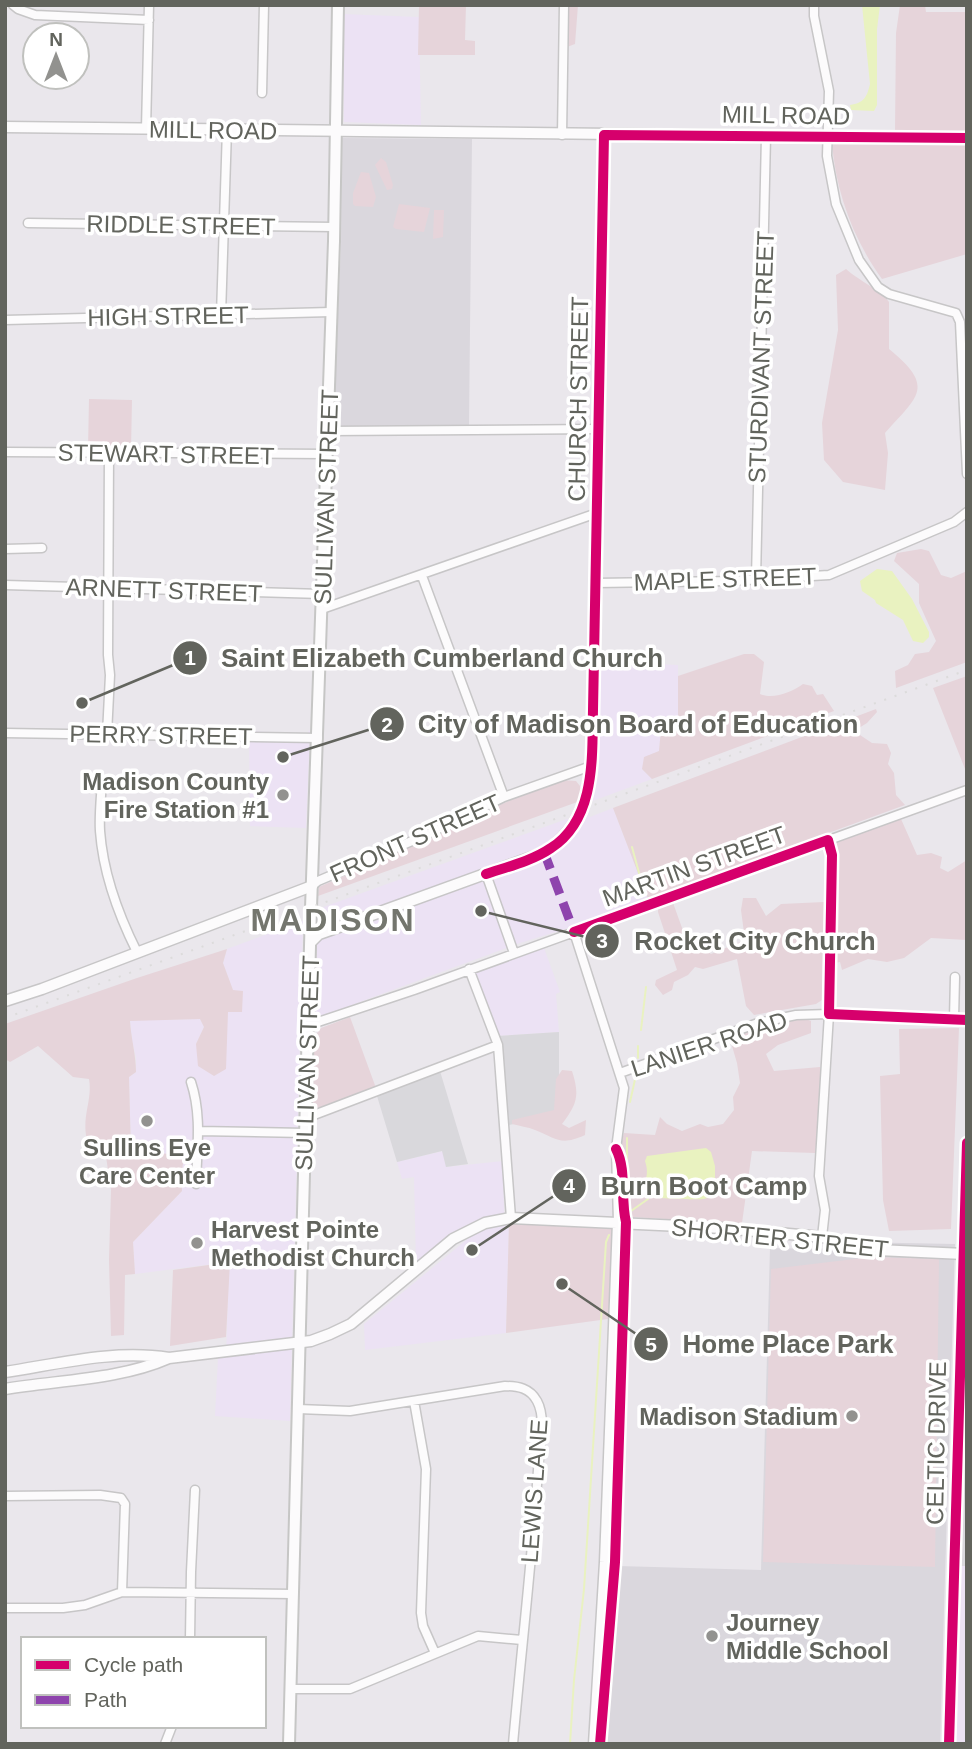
<svg xmlns="http://www.w3.org/2000/svg" width="972" height="1749" viewBox="0 0 972 1749" font-family="Arial,sans-serif">
	<rect width="100%" height="100%" fill="#eae7ec"/>
	<!-- commercial -->
	<path fill="#ece2f4" d="M342 14 419 17 421 125 344 122Z
		M601 661 678 665V721L661 730 659 751 642 769 652 779 590 802 599 723Z
		M310 730 306 828 250 826 249 731 306 734Z
		M613 808 648 899 575 926 520 943 319 1017 315 1014 318 909 575 816 588 814 590 817Z
		M303 921 290 1421 215 1416 218 1358 226 1357 229 1262 135 1274 133 1242 182 1191 181 1174 185 1155 131 1153 129 1077 136 1072V1057L132 1041 130 1020 200 1019 204 1027 196 1044 228 1012 242 991H233L223 963 227 949Z
		M544 948 560 992 556 994 559 1032 497 1036 475 973Z
		M443 1151 446 1167 503 1161 504 1213 463 1227 416 1263 414 1177 402 1179 397 1162Z
		M509 1223 506 1333 365 1350 364 1324 476 1232Z
		M960 1566H967V1744H955Z"/>
	<!-- industrial -->
	<path fill="#d9d8dc" d="M559 1032V1114L509 1125 503 1051 497 1036Z
		M440 1071 468 1164 446 1167 442 1151 397 1162 377 1096Z
		M967 1281V1566H960Z"/>
	<!-- education -->
	<path fill="#dad7dd" d="M342 138 472 139 469 425 333 426 341 247Z
		M850 1242 955 1244 940 1744H605L618 1566 761 1570 770 1248 820 1249Z"/>
	<!-- green -->
	<path fill="#e6d4da" d="M419 5H466L465 40 475 41V55H418Z
		M568 5H578L575 44 567 47Z
		M900 5H925L926 12H967V132L895 130 896 33Z
		M832 143H967V254L882 279C853 239 836 192 832 143Z
		M381 158 386 162 393 185 392 189 387 190 375 165Z
		M361 172 369 173 376 197 373 207 355 206 353 204V193Z
		M399 204 430 208 424 232 396 229 393 227Z
		M434 210H444L443 237 433 239Z
		M846 269C858 280 882 291 889 302V349C936 387 918 396 885 433L888 453 885 490 843 482 824 460 822 423 838 330 836 275Z
		M89 399 132 400 131 449H88Z
		M921 549 929 551 941 575 951 578 967 571V662L896 688 895 671 908 665 915 654 929 652 936 641 919 603V584L894 561 897 553Z
		M744 654H754L764 662 760 694C773 700 792 692 803 684L812 686 817 695 823 694 834 711 652 779 642 769 644 757 659 751 661 729 665 724 678 721V676Z
		M967 676V774L933 688Z
		M876 709 877 712 867 723 854 731 872 743 887 744 891 753 888 764 894 773 896 795 905 805 648 899 613 808Z
		M561 780 576 781 580 786V801L318 896 319 887C400 852 478 811 561 780Z
		M901 819 917 855 931 853 942 857 940 868 948 872 967 860V940L931 938 904 958 887 962 868 959 842 970 840 962 835 963 836 841Z
		M743 898H756L766 916 781 904 824 902 822 1000 816 1004 754 1015 746 1006 737 959 703 969 695 967 688 975 674 982 672 990 663 995 655 985 656 980 677 970 658 912V905L672 900 686 939 711 954 745 940 741 910Z
		M227 949 223 963 233 990 243 991 242 1012H228L226 1069 214 1076 198 1066 196 1044 204 1027 200 1019 130 1021C131 1038 136 1055 136 1072L129 1077 131 1153 185 1154 181 1174 182 1191 133 1242 135 1274 125 1275 124 1335 111 1336 109 1260 111 1190 105 1150 88 1144C80 1118 93 1101 89 1079L73 1077 38 1046 10 1062 5 1059V1024L137 978Z
		M350 1017 376 1088 316 1111 312 1109 314 1037 321 1028Z
		M800 1017 811 1021V1033L778 1045 766 1054 774 1071 820 1067 821 1098 815 1153 752 1151 742 1223 630 1217 621 1144 624 1133 655 1135 660 1117 667 1124 682 1131 700 1124 708 1127 723 1124 734 1110 733 1097 740 1083 737 1063 732 1046C746 1024 776 1023 800 1017Z
		M959 1028 951 1229 889 1231 883 1200 880 1076 900 1074 899 1029Z
		M562 1070 572 1071C580 1096 577 1104 562 1124L569 1128 586 1120 585 1135C561 1146 557 1139 535 1130 528 1127 519 1126 512 1124V1120L554 1110 556 1079Z
		M509 1223 618 1227 615 1318 506 1333Z
		M871 1257 939 1259 935 1567 763 1562 771 1269Z
		M230 1262 226 1337 170 1346 173 1270Z"/>
	<!-- water -->
	<path fill="#e9f2c0" d="M862 5H880L877 29V105L874 111 851 110 850 105C864 103 867 97 870 84Z
		M877 569 892 571 912 599 929 632V637L923 643 913 641 903 620 876 603 875 600 862 591 860 581Z
		M706 1148 711 1152 715 1166V1194C711 1195 708 1198 704 1199 698 1200 646 1198 641 1196 644 1182 650 1176 645 1161L647 1156Z"/>
	<g fill="none" stroke-linecap="round" stroke-linejoin="round">
		<!-- stream -->
		<path stroke="#e9f2c0" stroke-width="2" d="M632 847 645 895
			M641 1030 646 987
			M638 1058V1046
			M630 1102 636 1075
			M627 1138V1197L641 1196
			M631 1211 648 1199
			M570 1744 574 1680 584 1589 606 1242 609 1235"/>
		<defs>
			<path id="minor" d="M13 5 18 9 35 15 149 20
				M814 5V16L829 91 827 156 836 204 859 260 878 287 889 294 956 313 960 322 967 474
				M262 93 264 5
				M146 129 149 5
				M562 135 564 5
				M28 223 334 227
				M221 315 227 129
				M5 320 331 312
				M328 431 599 429
				M5 452 327 454
				M5 549 42 548
				M422 576 504 797
				M756 579 766 136
				M596 583 729 581 829 575 954 522 967 512
				M5 585 322 594
				M322 609 597 513
				M5 733 318 738
				M107 734 110 675 108 655 109 453
				M102 781C101 798 99 815 100 831 103 872 119 916 137 952
				M486 874 514 953
				M312 886 318 881 426 835 504 797 591 766
				M574 932 624 1088 616 1149 618 1222
				M469 969 498 1045 511 1218
				M954 1019 955 977
				M309 1025 414 990 967 790
				M620 1073 758 1023 796 1015 829 1014 967 1020
				M191 1082C202 1115 197 1149 196 1184
				M306 1118 498 1045
				M198 1131 305 1133
				M822 1237 825 1210 819 1176 829 1014 832 855 828 840
				M414 1401 426 1469 421 1613 423 1626 435 1653
				M298 1409 350 1411 505 1386C518 1386 530 1388 537 1401 547 1419 539 1450 538 1470 532 1561 521 1653 513 1744
				M5 1496 100 1495 121 1498 125 1504 122 1592
				M5 1608H63L85 1605 122 1592 293 1594
				M190 1639 191 1572 195 1490
				M290 1689H350L478 1636 522 1640
				M165 1744 172 1726
				M949 1744 967 1143"/>
			<path id="tertiary" d="M5 127 967 138
				M311 942 319 934 336 928 540 854C596 824 591 765 593 710L604 135
				M5 1001 42 989 312 886
				M5 1372C58 1364 115 1349 169 1358L311 1341 330 1334 351 1324 453 1239 485 1223 511 1218 723 1228 822 1237 878 1250 964 1254
				M5 1389C59 1380 119 1380 169 1358
				M594 1744 605 1562 618 1222"/>
			<path id="secondary" d="M289 1744 311 908 334 241 338 5"/>
		</defs>
		<!-- minor casing -->
		<use href="#minor" stroke="#c7c6c7" stroke-width="11"/>
		<!-- tertiary casing -->
		<use href="#tertiary" stroke="#c7c6c7" stroke-width="13"/>
		<!-- secondary casing -->
		<use href="#secondary" stroke="#c6c6c5" stroke-width="14"/>
		<!-- minor -->
		<use href="#minor" stroke="#fcfbfc" stroke-width="8"/>
		<!-- tertiary -->
		<use href="#tertiary" stroke="#fcfbfc" stroke-width="10"/>
		<!-- secondary -->
		<use href="#secondary" stroke="#fcfbfc" stroke-width="10"/>
		<!-- rail -->
		<path stroke="#dcdbdb" stroke-width="2" stroke-dasharray="2 9" stroke-linecap="butt" d="M5 1018 967 670"/>
		<!-- quiet -->
		<path stroke="#8e44ad" stroke-width="9" stroke-dasharray="18 9" stroke-linecap="butt" d="M544 852 574 932"/>
		<defs>
			<path id="cycleway" d="M486 874C507 867 532 861 551 848 596 819 592 757 593 710L604 135 967 138
				M574 932 828 840 832 855 829 1014 967 1020
				M600 1744 615 1562 626 1222C620 1199 627 1170 616 1149
				M949 1744 967 1143"/>
		</defs>
		<!-- cycleway casing -->
		<use href="#cycleway" stroke="#fff" stroke-width="15"/>
		<!-- cycleway -->
		<use href="#cycleway" stroke="#d6006c" stroke-width="10"/>
	</g>
	<!-- markers -->
	<g fill="#92928f" stroke="#fff" stroke-width="2.5">
		<circle cx="283" cy="795" r="7"/>
		<circle cx="147" cy="1121" r="7"/>
		<circle cx="197" cy="1243" r="7"/>
		<circle cx="852" cy="1416" r="7"/>
		<circle cx="712" cy="1636" r="7"/>
	</g>
	<g text-anchor="middle" dominant-baseline="central" stroke-width="7" stroke-linejoin="round" paint-order="stroke">
		<!-- street labels -->
		<g font-size="24" fill="#62645d" stroke="#fff">
			<text transform="translate(786 115) rotate(1)">MILL ROAD</text>
			<text transform="translate(213 130) rotate(1)">MILL ROAD</text>
			<text transform="translate(181 225) rotate(1)">RIDDLE STREET</text>
			<text transform="translate(168 316) rotate(-1)">HIGH STREET</text>
			<text transform="translate(761 357) rotate(-88)">STURDIVANT STREET</text>
			<text transform="translate(578 399) rotate(-89)">CHURCH STREET</text>
			<text transform="translate(166 454) rotate(1)">STEWART STREET</text>
			<text transform="translate(326 497) rotate(-88)">SULLIVAN STREET</text>
			<text transform="translate(725 579) rotate(-2)">MAPLE STREET</text>
			<text transform="translate(164 590) rotate(2)">ARNETT STREET</text>
			<text transform="translate(161 735) rotate(1)">PERRY STREET</text>
			<text transform="translate(415 838) rotate(-24)">FRONT STREET</text>
			<text transform="translate(694 866) rotate(-20)">MARTIN STREET</text>
			<text transform="translate(709 1044) rotate(-18)">LANIER ROAD</text>
			<text transform="translate(307 1063) rotate(-88)">SULLIVAN STREET</text>
			<text transform="translate(780 1238) rotate(6)">SHORTER STREET</text>
			<text transform="translate(936 1443) rotate(-89)">CELTIC DRIVE</text>
			<text transform="translate(534 1491) rotate(-86)">LEWIS LANE</text>
		</g>
		<!-- poi labels -->
		<g font-size="24" font-weight="bold" fill="#62645d" stroke="#fff" text-anchor="end">
			<text x="269" y="781">Madison County<tspan x="269" dy="28">Fire Station #1</tspan></text>
			<text x="147" y="1147" text-anchor="middle">Sullins Eye<tspan x="147" dy="28">Care Center</tspan></text>
			<text x="211" y="1229" text-anchor="start">Harvest Pointe<tspan x="211" dy="28">Methodist Church</tspan></text>
			<text x="838" y="1416">Madison Stadium</text>
			<text x="726" y="1622" text-anchor="start">Journey<tspan x="726" dy="28">Middle School</tspan></text>
		</g>
		<!-- district labels -->
		<g font-size="32" font-weight="bold" letter-spacing="2" fill="#74766e" stroke="#fff">
			<text x="333" y="920">MADISON</text>
		</g>
	</g>
	<!-- callouts -->
	<path fill="none" stroke="#62645d" stroke-width="2.5" d="M82 703L190 658M283 757L387 724M481 911L602 941M472 1250L569 1186M562 1284L651 1344"/>
	<g fill="#62645d" stroke="#fff" stroke-width="2.5">
		<circle cx="82" cy="703" r="7"/>
		<circle cx="283" cy="757" r="7"/>
		<circle cx="481" cy="911" r="7"/>
		<circle cx="472" cy="1250" r="7"/>
		<circle cx="562" cy="1284" r="7"/>
		<circle cx="190" cy="658" r="18"/>
		<circle cx="387" cy="724" r="18"/>
		<circle cx="602" cy="941" r="18"/>
		<circle cx="569" cy="1186" r="18"/>
		<circle cx="651" cy="1344" r="18"/>
	</g>
	<g font-size="21" text-anchor="middle" font-weight="bold" fill="#fff">
		<text x="190" y="665">1</text>
		<text x="387" y="732">2</text>
		<text x="602" y="948">3</text>
		<text x="569" y="1193">4</text>
		<text x="651" y="1352">5</text>
	</g>
	<g font-size="26" text-anchor="middle" font-weight="bold" fill="#62645d" stroke="#fff" stroke-width="7" stroke-linejoin="round" paint-order="stroke">
		<text x="442" y="667">Saint Elizabeth Cumberland Church</text>
		<text x="638" y="733">City of Madison Board of Education</text>
		<text x="755" y="950">Rocket City Church</text>
		<text x="704" y="1195">Burn Boot Camp</text>
		<text x="788" y="1353">Home Place Park</text>
	</g>
	<!-- border -->
	<rect width="972" height="1749" fill="none" stroke="#62645d" stroke-width="14"/>
	<!-- legend -->
	<rect x="21" y="1637" width="245" height="91" fill="#ffffff" stroke="#c0c1be" stroke-width="2"/>
	<rect x="35" y="1660" width="35" height="10" fill="#d6006c" stroke="#c0c1be" stroke-width="2"/>
	<text x="84" y="1672" font-size="21" fill="#62645d">Cycle path</text>
	<rect x="35" y="1695" width="35" height="10" fill="#8e44ad" stroke="#c0c1be" stroke-width="2"/>
	<text x="84" y="1707" font-size="21" fill="#62645d">Path</text>
	<!-- north arrow -->
	<g transform="translate(56 56)"><circle r="33" fill="#ffffff" stroke="#c0c1be" stroke-width="2"/>
	<path d="M0-5L12 26L0 18L-12 26Z" fill="#92928f"/>
	<text y="-10" font-size="19" font-weight="bold" text-anchor="middle" fill="#62645d">N</text>
	</g>
</svg>
